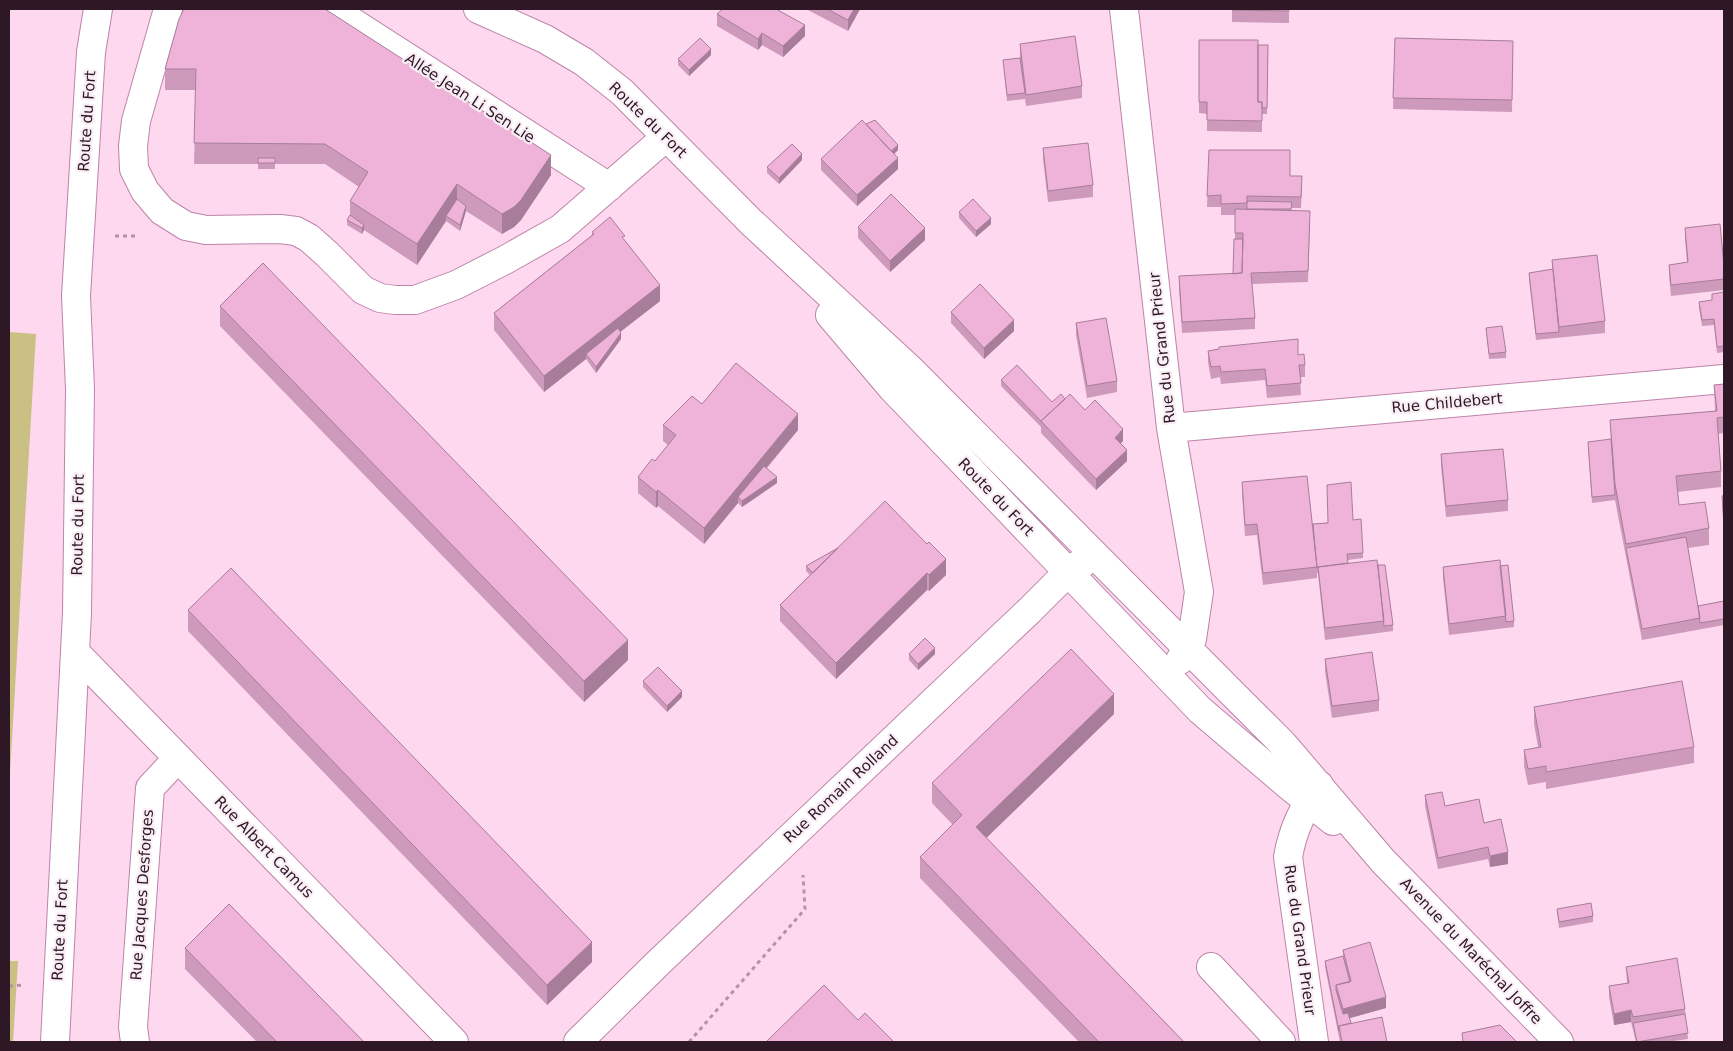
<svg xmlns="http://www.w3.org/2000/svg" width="1733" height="1051" viewBox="0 0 1733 1051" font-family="'DejaVu Sans',sans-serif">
	<rect width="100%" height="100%" fill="#fdd8ef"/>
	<!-- green -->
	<path fill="#cac083" d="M9 332 36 334 9 790Z
		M9 961H18L13 1042H9Z"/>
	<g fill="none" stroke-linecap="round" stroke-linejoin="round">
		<defs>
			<path id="minor" d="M168 9 136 121 133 146 134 169 145 191 162 211 186 226 206 230 280 229 296 231 309 238 327 254 363 290 380 298 395 300H415L456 285 505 260 560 229 666 137
				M332 9 609 187
				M478 9 545 39 584 62 622 92 751 222 912 371 1232 693 1283 744 1383 861 1559 1042
				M1124 9 1171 428 1199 592 1192 639 1188 649 1180 660
				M830 315 892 388 1200 710 1288 785 1333 821
				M1171 428 1724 379
				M75 652 454 1042
				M1211 967 1281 1042
				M55 1042 77 613 80 389 76 296 91 52 98 9
				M135 1042 133 1027 150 788 178 758
				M578 1042 657 964 1030 610 1073 567 1083 563
				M1314 1042 1288 857C1293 828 1303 810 1319 785"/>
		</defs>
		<!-- minor casing -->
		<use href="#minor" stroke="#bd84a9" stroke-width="30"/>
		<!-- path -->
		<path stroke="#b393a7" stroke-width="3" stroke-dasharray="4 4" stroke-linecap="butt" d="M115 236H137
			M9 986 24 985
			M689 1042 805 909 803 875"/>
		<!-- minor -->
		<use href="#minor" stroke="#fff" stroke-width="28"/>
	</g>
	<!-- wall -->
	<path fill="#ce9abb" d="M806 9H860L848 31Z
		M1232 9H1289V23L1232 22Z
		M717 14 805 36 783 57 762 45 758 50 717 26Z
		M179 19 551 175 521 220 514 227 502 234 466 211 460 231 446 221 417 265 364 230 362 234 347 225V220L350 215V201L359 187 325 164H275V169H258V164H194L196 90H165V69Z
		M1395 38 1513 41 1512 112 1393 109Z
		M1199 40 1258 45H1268L1267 114H1262V132L1207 131V114L1199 113Z
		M1020 44 1082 86V98L1026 106 1025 99 1007 101 1003 60 1020 58Z
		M711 55 689 76 678 65V59Z
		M866 124 898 150 894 154 898 169 857 206 821 170V159Z
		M1043 148 1093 185V197L1048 202 1043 159Z
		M1209 150 1290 176 1302 188 1301 208H1292L1291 210 1310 222 1308 282 1252 284 1255 318V329L1182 333 1179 287V276L1233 274 1235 239V215H1221V207H1207Z
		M802 160 779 184 767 173V167Z
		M959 212 991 224 976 237 959 218Z
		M858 227 925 240 890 272 858 238Z
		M1685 228 1724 266V290L1671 296 1669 276V265L1687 262 1685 239Z
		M592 232 625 241 660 301 620 332 621 339 596 373 586 359 544 392 494 330V313L592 235Z
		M1552 260 1605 321V333L1536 340 1529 279V273L1552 269Z
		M1724 292V352L1717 353 1714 325 1702 326 1699 308V302L1712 300Z
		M220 306 628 660 584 702 220 326Z
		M951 312 1014 331 984 359 951 323Z
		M1076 323 1117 381V392L1087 398 1076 335Z
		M1486 328 1506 352V358L1489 359Z
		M1219 347 1305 365V377H1300L1301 395 1267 398 1265 380 1221 384 1220 377 1211 379 1208 362V351L1219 349Z
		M1001 380 1052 402 1065 399 1085 410 1123 441 1121 443 1127 461 1096 490 1041 433V427L1001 386Z
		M1724 384V433L1718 434 1721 471V487L1677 492 1679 505 1709 528V545L1688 548 1698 606 1724 601V625L1642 640 1615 500 1592 503 1588 448 1611 439 1610 420 1715 411 1714 385Z
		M702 404 798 430 767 468 777 483 742 507 738 503 704 544 658 506 656 508 638 493V477L655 461 668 445 663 441V425Z
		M1441 454 1508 500V511L1446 517 1441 466Z
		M1242 482 1313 524 1353 520 1363 553V558L1348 560V563L1378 565 1393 625V631L1325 640 1318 573H1317V578L1263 585 1257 535 1245 536 1242 494Z
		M1724 495V530L1722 507V496Z
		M838 548 946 575 929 591 927 590 836 679 780 621V605L810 575 806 571V566Z
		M1500 566 1514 621V627L1449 635 1443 578V567Z
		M188 610 592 962 547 1005 188 631Z
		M909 654H935L918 670 909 660Z
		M1325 659 1379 700V711L1332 718 1325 671Z
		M643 681 682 697 667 712 643 687Z
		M1534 707 1694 747V763L1546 789V782L1528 785 1524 766V750L1538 747 1534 724Z
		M1114 714 986 838 1184 1042H1079L920 878V857L953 825 932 803V783Z
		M1425 795 1445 806 1484 823 1508 864 1490 867 1488 859 1438 869 1425 806Z
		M1557 909 1593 916V922L1559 928Z
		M185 948 364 1042H257L185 969Z
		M1343 950 1386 1008 1350 1018 1351 1023 1387 1042H1340L1325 967V961L1343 956Z
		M1626 967 1685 1009 1688 1039 1667 1042H1636L1631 1022 1614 1025 1609 997V986L1627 983Z"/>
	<!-- shaded-wall -->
	<path fill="#a77d99" d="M854 9H860L848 31V20Z
		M805 25V36L783 57V46Z
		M762 33V45L758 50V39Z
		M711 49V55L689 76V70Z
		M898 145V150L889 159V153Z
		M802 154V160L779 184V178Z
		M551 155V175L521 220 514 227 502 234V214Z
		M898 158V169L857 206V195Z
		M457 184V205L446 216V221L417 265V244Z
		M466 206V211L460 231V225Z
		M991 218V224L976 237V231Z
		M364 225V230L362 234V228Z
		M925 228V240L890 272V261Z
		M660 285V301L588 357 586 354V359L544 392V376Z
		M1014 320V331L984 359V348Z
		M621 333V339L596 373V367Z
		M798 414V430L740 499 738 497V503L704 544V528Z
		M1123 429V441L1115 449V438Z
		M1127 450V461L1096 490V479Z
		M777 477V483L742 507V501Z
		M658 490V506L656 508V492Z
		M946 559V575L929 591V575Z
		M927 573V590L836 679V663Z
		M628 640V660L584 702V681Z
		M935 648V654L918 670V664Z
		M682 691V697L667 712V706Z
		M1114 694V714L976 848V827Z
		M1508 852V864L1490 867V856Z
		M592 942V962L547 1005V985Z
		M1386 997V1008L1343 1020V1009Z
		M1631 1010V1022L1614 1025V1014Z"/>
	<!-- building -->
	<path fill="#efb3da" stroke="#a77d99" d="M184 9H325L551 155 521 200 514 207 502 214 457 184 417 244 350 201 368 172 325 144 194 143 196 69H165L179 19Z
		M723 9H776L805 25 783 46 762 33 758 39 717 14Z
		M827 9H854L848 20Z
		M1232 9H1289V11L1232 10Z
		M1075 36 1082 86 1026 95 1020 44Z
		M700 38 711 49 689 70 678 59Z
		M1395 38 1513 41 1512 100 1393 98Z
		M1199 40H1258V102H1262V121L1207 120V102H1199Z
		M1258 45H1268L1267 108H1262V102H1258Z
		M1020 58 1025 93 1007 95 1003 60Z
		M862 120 898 158 857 195 821 159Z
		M875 120 898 145 891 151 866 124Z
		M1088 143 1093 185 1048 191 1043 148Z
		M792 144 802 154 779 178 767 167Z
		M1209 150H1290V176H1302L1301 197 1247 196V203L1221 204V195L1207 196Z
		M258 158H275V163H258Z
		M891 194 925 228 890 261 858 227Z
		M457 199 466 206 460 225 446 216Z
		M973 199 991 218 976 231 959 212Z
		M1247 201 1292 202 1291 209H1247Z
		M1235 209 1310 211 1308 271 1251 273 1255 318 1182 322 1179 276 1242 273 1243 233H1235Z
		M350 215 364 225 362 228 347 220Z
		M610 217 625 236 622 237 660 285 544 376 494 313 594 234 592 232Z
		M1720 224 1724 266V279L1671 285 1669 265 1688 262 1685 228Z
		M1234 239H1243L1242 273 1233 274Z
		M1597 255 1605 321 1559 327 1552 260Z
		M263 263 628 640 584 681 220 306Z
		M1553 269 1559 332 1536 334 1529 273Z
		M980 284 1014 320 984 348 951 312Z
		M1724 292V346L1717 347 1714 319 1702 320 1699 302 1712 300V294Z
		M1106 318 1117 381 1087 386 1076 323Z
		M1502 326 1506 352 1489 354 1486 328Z
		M618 328 621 333 596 367 586 354Z
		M1298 339V355L1304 354 1305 365H1299L1301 383 1267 386 1265 369 1221 372 1220 366 1211 367 1208 351 1219 349V347Z
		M736 363 798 414 704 528 658 490 656 492 638 477 652 459 655 461 676 435 663 425 692 396 702 404Z
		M1017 365 1052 402 1061 394 1065 399 1041 421 1001 380Z
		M1724 384V417L1717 418 1721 471 1676 476 1679 505 1705 502 1709 528 1626 544 1615 484 1610 420 1717 411 1714 385Z
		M1070 394 1085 410 1095 400 1123 429 1115 438 1127 450 1096 479 1041 421Z
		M1611 439 1615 495 1592 497 1588 442Z
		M1503 449 1508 500 1446 506 1441 454Z
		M764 466 777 477 742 501 738 497Z
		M1307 476 1317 567 1263 573 1257 524 1245 525 1242 482Z
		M1351 482 1353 520 1361 519 1363 553 1347 554 1348 563 1318 567 1317 568 1313 524 1328 523 1327 485Z
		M1724 495V519L1722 496Z
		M885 501 927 544 929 542 946 559 929 575 927 573 836 663 780 605Z
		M1686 537 1700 618 1642 629 1626 548Z
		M838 548 813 573 806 566Z
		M1377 560 1384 621 1325 628 1318 567Z
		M1500 560 1506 616 1449 624 1443 567Z
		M1378 565H1385L1393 625 1384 626Z
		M1508 565 1514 621 1506 622 1500 566Z
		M231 568 592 942 547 985 188 610Z
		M1724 601V619L1700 623 1698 606Z
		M925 638 935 648 918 664 909 654Z
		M1071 649 1114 694 976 827 1184 1042H1099L920 857 962 815 932 783Z
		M1372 652 1379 700 1332 706 1325 659Z
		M658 667 682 691 667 706 643 681Z
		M1682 681 1694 747 1546 772V766L1528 769 1524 750 1541 747 1534 707Z
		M1442 792 1445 806 1479 799 1484 823 1501 819 1508 852 1490 856 1488 847 1438 858 1425 795Z
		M1591 903 1593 916 1559 922 1557 909Z
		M229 904 364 1042H277L185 948Z
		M1370 942 1386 997 1343 1009 1336 985 1351 981 1343 950Z
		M1343 956 1350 982 1336 985V990L1343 1014 1348 1013 1351 1023 1339 1026V1031L1325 961Z
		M1677 958 1685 1009 1633 1017 1631 1010 1614 1014 1609 986 1629 983 1626 967Z
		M824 985 858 1020 865 1013 894 1042H766Z
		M1685 1014 1688 1033 1637 1042 1633 1023Z
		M1382 1017 1387 1042H1342L1339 1026Z
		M1500 1025 1517 1042H1463L1462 1033Z"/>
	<g text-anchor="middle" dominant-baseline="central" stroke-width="4.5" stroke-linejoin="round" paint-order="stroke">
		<!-- street labels -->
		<g font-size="15" fill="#2e1826" stroke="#faeef5">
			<text transform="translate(470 98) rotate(33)">Allée Jean Li Sen Lie</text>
			<text transform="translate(648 120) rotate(44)">Route du Fort</text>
			<text transform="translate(87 121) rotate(-86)">Route du Fort</text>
			<text transform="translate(1162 348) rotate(-96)">Rue du Grand Prieur</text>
			<text transform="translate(1447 403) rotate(-5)">Rue Childebert</text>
			<text transform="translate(996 497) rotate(46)">Route du Fort</text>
			<text transform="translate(78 525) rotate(-89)">Route du Fort</text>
			<text transform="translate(841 789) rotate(-43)">Rue Romain Rolland</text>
			<text transform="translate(264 847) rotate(46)">Rue Albert Camus</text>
			<text transform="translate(142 895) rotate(-86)">Rue Jacques Desforges</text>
			<text transform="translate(60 930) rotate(-87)">Route du Fort</text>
			<text transform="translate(1300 940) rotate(82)">Rue du Grand Prieur</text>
			<text transform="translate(1471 951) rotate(46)">Avenue du Maréchal Joffre</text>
		</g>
	</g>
	<!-- border -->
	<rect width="1733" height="1051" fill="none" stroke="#2e1826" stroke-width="20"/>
</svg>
